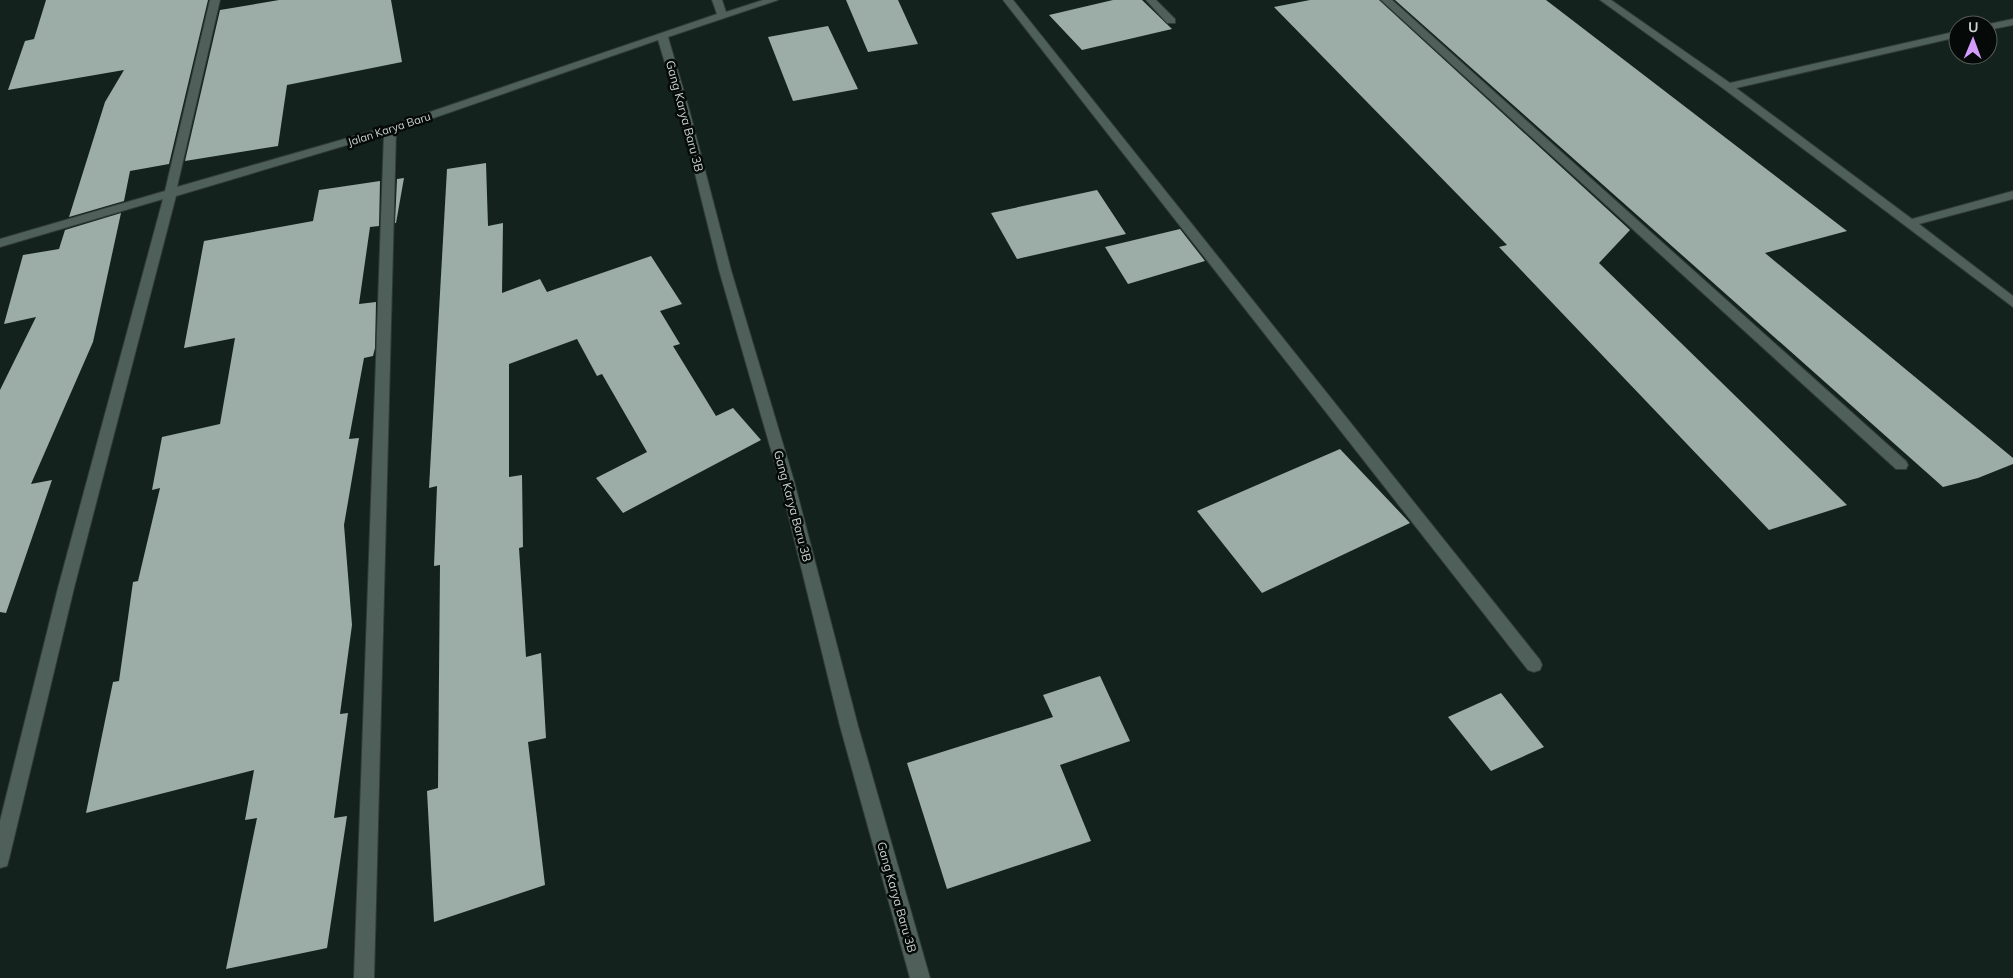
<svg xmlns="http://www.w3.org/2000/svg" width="2013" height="978" viewBox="0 0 2013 978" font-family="Mulish,sans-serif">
	<rect width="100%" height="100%" fill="#13221d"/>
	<!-- building -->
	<path fill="#9bada6" d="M46 0H208L169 164 130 171 124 201 69 217 105 102 124 70 8 90 25 41 34 39Z
		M279 0H391L402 62 287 85 278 146 185 161 220 10Z
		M846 0H898L918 44 868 52Z
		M1113 0H1142L1172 29 1082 50 1049 15Z
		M1310 0H1379L1630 230 1599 263 1847 505 1769 530 1499 247 1507 245 1274 7Z
		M1395 0H1546L1847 231 1765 253 2013 458V464L1978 478 1943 487Z
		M828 26 858 89 793 101 768 37Z
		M486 163 488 226 503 223 502 293 540 279 547 292 651 256 682 304 660 311 680 344 673 346 716 416 733 408 761 440 623 513 596 478 647 452 602 374 597 376 577 339 509 364V477L522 475 523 547 519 548 526 657 541 653 546 738 528 742 545 885 434 922 427 791 438 788 440 565 434 566 437 486 429 488 447 169Z
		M404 178 396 223H395L397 179Z
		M380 181 379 226 370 227 359 304 376 302 375 348 373 356 364 358 349 439 359 438 344 525 352 625 340 714 348 713 334 818 347 816 327 948 226 969 257 818 245 820 254 770 86 813 113 682 119 681 133 582 138 581 160 488 152 490 162 437 220 424 235 338 184 348 204 241 313 221 319 190Z
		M1097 190 1126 234 1017 259 991 213Z
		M121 213 93 342 31 484 52 480 6 613 0 612V390L36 317 4 324 23 255 59 249 65 230Z
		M1180 229 1205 261 1128 284 1105 247Z
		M1340 449 1410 523 1262 593 1197 511Z
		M1100 676 1130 741 1060 765 1091 841 947 889 907 763 1053 717 1043 695Z
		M1501 693 1544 747 1491 771 1448 717Z"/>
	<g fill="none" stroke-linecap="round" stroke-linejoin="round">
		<defs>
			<path id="lane" d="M1146 0H1156L1175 19V23H1167Z"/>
			<path id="street" d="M210 0H220L177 187 386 127 717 14 712 0H722L726 12 763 0H778L668 37 689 109 731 270 794 481 858 726 930 978H910L840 726 780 481 719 270 679 109 658 40 396 131 374 978H354L384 134 176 196 74 588 9 859 7 866 0 868V821L58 588 163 199 0 247V239L165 191Z
				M1003 0H1013L1540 660 1542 665 1540 670 1534 672 1528 670Z
				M1381 0H1392L1906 461 1908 465 1906 469H1896Z
				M1600 0H1611L1730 83 1958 31V37L1736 88 1912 219 2013 191V199L1919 224 2013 296V307L1724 89Z
				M2013 19V25L1988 30V25H1984Z"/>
		</defs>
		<!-- lane casing -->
		<use href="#lane" stroke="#313b37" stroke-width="2"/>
		<!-- street casing -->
		<use href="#street" stroke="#313b37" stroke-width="2"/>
		<!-- lane -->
		<use href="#lane" fill="#4f605a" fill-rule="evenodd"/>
		<!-- street -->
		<use href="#street" fill="#4f605a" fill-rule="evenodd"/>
	</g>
	<g text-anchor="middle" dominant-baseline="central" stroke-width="5" stroke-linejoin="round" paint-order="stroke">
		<!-- far-street labels -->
		<g font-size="11" fill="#cbd4d1" stroke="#050a08">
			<text transform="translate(389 129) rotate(-18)">Jalan Karya Baru</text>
		</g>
		<!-- street labels -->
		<g font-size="12" fill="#cbd4d1" stroke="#050a08">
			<text transform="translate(685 116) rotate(75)">Gang Karya Baru 3B</text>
			<text transform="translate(793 506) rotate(75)">Gang Karya Baru 3B</text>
			<text transform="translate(897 897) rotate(74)">Gang Karya Baru 3B</text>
		</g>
	</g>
	<!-- north arrow -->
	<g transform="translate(1973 40) rotate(1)"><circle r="24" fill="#050a08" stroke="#545b58"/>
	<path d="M0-4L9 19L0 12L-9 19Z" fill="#d49cfc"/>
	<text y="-8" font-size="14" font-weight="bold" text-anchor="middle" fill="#cbd4d1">U</text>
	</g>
</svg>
